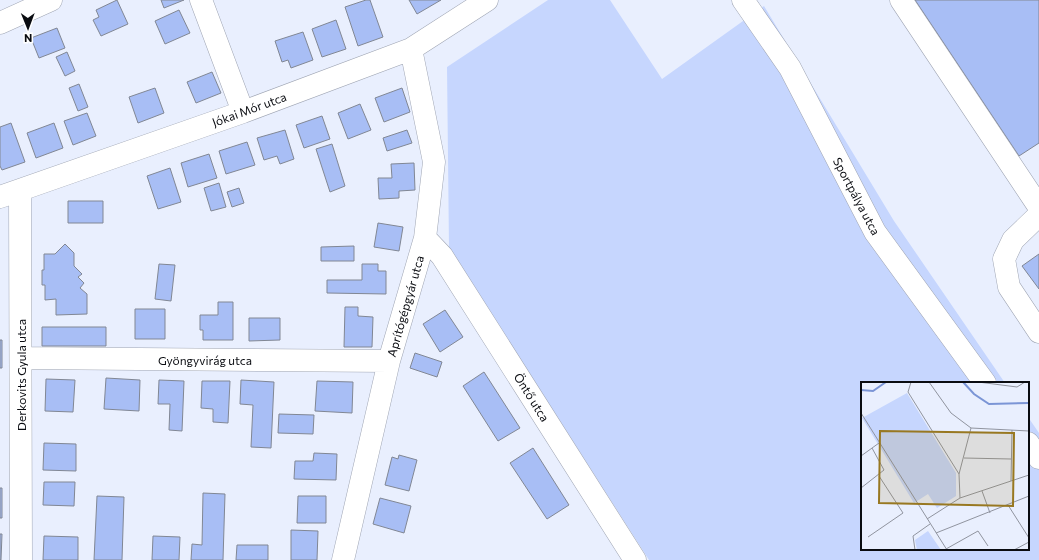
<svg xmlns="http://www.w3.org/2000/svg" width="1039" height="560" viewBox="0 0 1039 560" font-family="Commissioner,sans-serif">
	<rect width="100%" height="100%" fill="#e9effe"/>
	<!-- green -->
	<path fill="#c6d6fe" d="M548 0H610L662 79 764 6 894 221 1005 383H862V549H1028V417L1039 433V560H649L449 248 447 67Z"/>
	<!-- building -->
	<path fill="#a8bef5" stroke="#818794" d="M117 0 128 24 101 36 93 20 99 17 96 10Z
		M161 0H184L164 8Z
		M366 0H370L383 37 358 46 345 7Z
		M409 0H441L417 14Z
		M915 0H1039V143L1019 156Z
		M179 10 190 33 165 44 155 21Z
		M336 20 346 49 322 57 312 29Z
		M57 28 65 48 39 58 31 38Z
		M303 32 313 60 291 68 288 60 282 62 275 41Z
		M67 52 75 71 65 76 56 57Z
		M212 72 221 93 196 103 187 82Z
		M79 84 88 107 78 111 69 88Z
		M155 88 164 113 138 123 129 97Z
		M402 88 410 112 384 122 375 98Z
		M360 104 371 130 348 139 338 113Z
		M87 113 96 136 73 145 64 121Z
		M322 116 330 139 304 148 296 125Z
		M11 123 25 162 2 170 0 166V127Z
		M54 123 63 148 36 158 27 133Z
		M285 130 294 159 280 164 277 156 264 160 257 138Z
		M407 130 412 143 387 151 383 138Z
		M247 142 255 165 226 174 219 151Z
		M332 144 345 186 330 192 316 149Z
		M209 154 217 178 188 187 181 163Z
		M414 163 415 190 399 191V198L379 199 378 178H392L391 164Z
		M170 168 181 202 158 209 147 176Z
		M219 183 226 207 211 211 204 188Z
		M239 188 244 203 232 207 227 192Z
		M68 201H103V223H68Z
		M378 223 403 227 399 251 374 247Z
		M65 244 74 253V266L82 274 78 277 84 283 80 288 87 294V314L56 315V299L45 300V285H42V270H44V254H55Z
		M354 246V261H321V247Z
		M1039 254V289L1022 266Z
		M159 264 175 265 171 301 155 299Z
		M362 264H378V271H386V294L327 293V280H362Z
		M218 302H233V340H203V330H200V315H218Z
		M345 307H358V316L373 317 372 347H344Z
		M135 309H165V339H135Z
		M445 310 463 337 440 352 423 324Z
		M249 318H280V340L249 341Z
		M42 327H106V346H42Z
		M0 340H2V368H0Z
		M415 353 442 362 437 377 410 368Z
		M484 372 520 428 498 441 463 386Z
		M106 378 140 380 139 411 104 409Z
		M46 379 75 380 73 412 45 411Z
		M159 380 184 381 182 431 169 430 170 404H158Z
		M241 380 274 382 271 448 251 447 253 405 240 404Z
		M202 381H230L228 423 213 422V409L201 408Z
		M317 381 353 382 352 413 315 411Z
		M279 414 314 415 313 434 278 433Z
		M44 443 76 444V471L43 470Z
		M533 448 569 505 547 519 510 463Z
		M314 453 337 454 336 480 294 479 295 461H313Z
		M399 455 417 460 409 491 385 485 392 457 398 459Z
		M44 482H75L74 506 43 505Z
		M0 488H2V518H0Z
		M203 493 225 494 223 560H191L192 544 202 545Z
		M97 496 124 497 122 560H94Z
		M298 496H326V523H297Z
		M380 498 411 506 404 533 373 524Z
		M291 530 318 531 317 560H291Z
		M0 534H2L1 560H0Z
		M44 536 78 537V560H43Z
		M153 536 180 537 179 560H152Z
		M237 545H268V560H236Z"/>
	<g fill="none" stroke-linecap="round" stroke-linejoin="round">
		<defs>
			<path id="minor" d="M201 0 243 112
				M743 0 790 68 875 232 985 383
				M901 0 1039 207
				M0 23 51 0
				M20 190 21 560
				M0 197 243 112 411 49 487 0
				M1039 215 1013 240 1004 259 1009 287 1039 332
				M425 238 442 256 635 560
				M21 358 389 361
				M1028 443 1039 458
				M343 560 389 361 425 238 434 162 411 49"/>
		</defs>
		<!-- minor casing -->
		<use href="#minor" stroke="#9fa5b3" stroke-width="23"/>
		<!-- minor -->
		<use href="#minor" stroke="#fff" stroke-width="22"/>
	</g>
	<g text-anchor="middle" dominant-baseline="central" stroke-width="3" stroke-linejoin="round" paint-order="stroke">
		<!-- street labels -->
		<g font-size="12" fill="#0a0c11" stroke="#fff">
			<text transform="translate(249 109) rotate(-20)">Jókai Mór utca</text>
			<text transform="translate(857 196) rotate(62)">Sportpálya utca</text>
			<text transform="translate(405 306) rotate(-74)">Aprítógépgyár utca</text>
			<text x="205" y="360">Gyöngyvirág utca</text>
			<text transform="translate(21 375) rotate(-90)">Derkovits Gyula utca</text>
			<text transform="translate(532 397) rotate(58)">Öntő utca</text>
		</g>
	</g>
	<!-- overview -->
	<g transform="translate(861 382)">
		<rect width="168" height="168" fill="#e9effe"/>
		<path d="M46 11 95 91V114L76 126 67 112 53 121 1 36ZM67 149 80 168H56L54 158Z" fill="#c6d6fe"/>
		<path fill="none" stroke="#7b95d6" stroke-width="2" d="M102 0 113 12 128 22 168 21M0 8 12 9 25 0"/>
		<path fill="none" stroke="#90949f" stroke-width="1" d="M50 0 47 10 98 92M68 0 90 31 110 46 168 49M117 0 156 5 164 0M0 31 86 168M0 74 18 61M103 76 150 77M150 99 151 48M0 106 23 88 11 66M121 109 129 131M99 116 98 92 110 46M147 123 168 156M66 137 99 116 168 93M75 151 168 114M7 155 42 131 18 94M85 167 117 149 127 164M54 168 52 154 69 142M153 168 168 160"/>
		<path fill="#987821" fill-opacity="0.15" stroke="#987821" stroke-width="2" d="M19 49 153 51 152 124 18 121Z"/>
		<rect width="168" height="168" fill="none" stroke="#0a0c11" stroke-width="2"/>
	</g>
	<!-- north arrow -->
	<g transform="translate(28 28) rotate(179)" stroke="#ffffff" stroke-width="3" paint-order="stroke">
	<path d="M0-3L7 15L0 10L-7 15Z" fill="#0a0c11"/>
	<text y="-6" font-size="11" font-weight="bold" text-anchor="middle" fill="#0a0c11">N</text>
	</g>
</svg>
